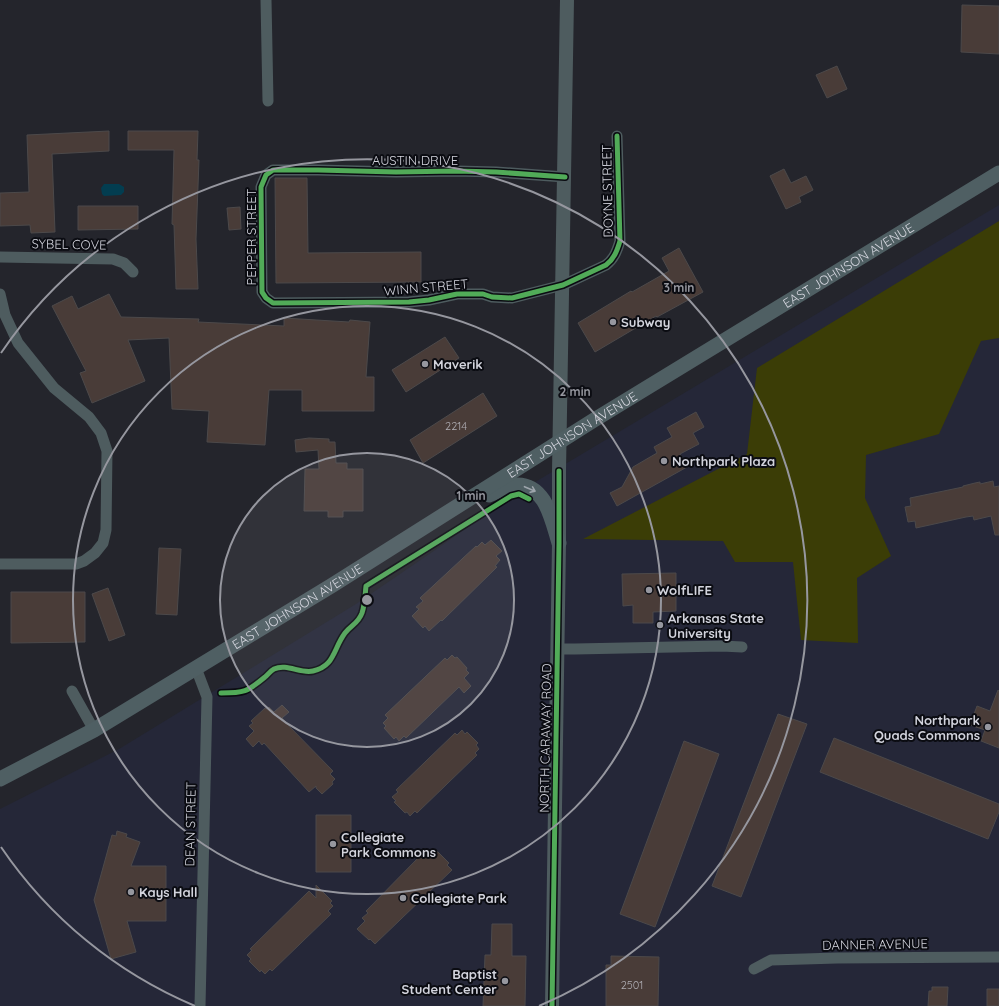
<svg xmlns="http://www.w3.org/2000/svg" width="999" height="1006" viewBox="0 0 999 1006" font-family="Quicksand,sans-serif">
	<rect width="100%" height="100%" fill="#24252c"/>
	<!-- built -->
	<path fill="#252738" d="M999 205V1006H0V809L119 749 356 604 444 544 505 500Z"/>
	<!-- green -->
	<path fill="#3b3d06" d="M999 221V338L981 341 939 434 866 455 865 498 891 556 857 578 858 643 801 640 793 562H735L723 541 583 539 747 454 757 368Z"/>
	<!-- water -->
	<path fill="#033d50" d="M104 184H119L124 187V192L121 195 104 196 102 194 101 188Z"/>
	<!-- building -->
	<path fill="#493c38" stroke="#4c494a" d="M962 5 999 6V54L961 52Z
		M837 66 847 89 827 98 816 75Z
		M109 131V151L52 154 55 232 31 233 30 225 0 226V193L29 192 27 135Z
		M128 131H198L197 160H199L196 239 198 289H176L174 225 172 224 174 150H128Z
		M784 169 791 183 806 176 813 190 799 197 801 202 786 209 770 176Z
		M275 178H307L308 253 421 252V282L276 283Z
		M78 206H138V229L78 230Z
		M240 207 241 229 229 230 227 208Z
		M679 248 703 292 657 317 656 316 595 352 578 323 631 291 632 292 669 271 662 258Z
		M109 294 121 317 199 319 198 322 284 326V318L349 322 350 320 370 322 366 377H374V411H302V390H269L265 445 207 442 209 411 172 409 169 338 128 340 145 381 92 403 80 373 86 371 52 306 72 296 78 309Z
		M445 337 459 358 406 392 392 370Z
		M483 393 497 416 423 463 410 440Z
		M696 412 704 427 693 433 699 444 680 454 687 467 617 506 610 493 622 487 633 467 657 453 654 447 672 437 667 428Z
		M309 438 329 439V442H335L336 463H347V469H363V511H343V517H328V511H304L305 469H319L318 450 296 452 295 440Z
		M993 481 994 487 999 486V535H995L991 516 974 520 973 516 966 517 916 528 915 521 908 522 905 507 911 506 910 498 963 487V486L975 483 980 482V484Z
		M491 540 502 551 496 556 500 560 495 566 497 567 442 621 441 620 429 631 425 626 423 628 412 616 419 609 416 607 423 601 420 598 476 546 477 547 482 542 485 545Z
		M159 548 181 549 177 615 156 614Z
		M676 573V611L653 612V623H633V605L623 606 622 574Z
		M108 588 125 635 109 641 92 594Z
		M11 592H85V642L11 643Z
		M452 655 455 658 457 657 467 668 466 670 469 673 464 678 471 686 464 693 459 687 406 738 404 736 399 741 396 737 394 739 384 728 386 726 383 723 388 718 385 715 445 658 447 660Z
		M998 690 999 691V748L981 741 985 730 970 725 977 706 990 711Z
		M282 705 289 712 282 718 286 722V723L333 771 330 774 335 779 332 782 333 784 322 794 316 788V786L309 792 264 743 262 745 259 741 253 747 246 739 254 731 249 726 253 723 251 721 265 708 267 709 269 707 274 712Z
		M778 714 807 724 741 897 712 886Z
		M462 730 465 734 467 732 478 743 476 745 479 749 475 753 477 755 417 813 415 811 410 816 407 812 405 813 394 802 396 801 392 797 398 792 396 790 455 733 457 735Z
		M834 738 999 804V812L988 839 820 772Z
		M684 741 719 754 655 927 620 914Z
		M316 815H351V872H316Z
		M117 831 127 834 126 837 140 842 131 866H166V921H127L136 952 111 959 94 900 112 835 116 836Z
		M437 851 449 863 447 865 452 870 375 944 370 939 369 940 357 929 365 921 362 918 368 913 366 911 420 856 423 859 428 854 431 857Z
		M316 885 332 901 330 903 333 906 328 911 331 914 272 971 270 969 265 974 261 970 260 972 249 961 251 959 247 955 252 950 250 949 309 891 316 898Z
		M492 924H512V956H526L525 1006H483L485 955H491Z
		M611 956 659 957 658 1006H606V965H611Z
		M932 987H948L947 1006H928L929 991H932Z
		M987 989H999V1006H987Z"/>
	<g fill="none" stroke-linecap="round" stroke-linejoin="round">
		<!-- minor -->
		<path stroke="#4e5c5f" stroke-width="11" d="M266 0 268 101
			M565 177 496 172 456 171 396 172 318 170H273L266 175 261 187 262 292 266 298 273 303 409 302 429 300 457 294H483L492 297 512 298 563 285 606 265C614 259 617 251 620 241L617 136
			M0 257 113 259 124 263 133 272
			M0 294 5 315 18 343 54 388 89 417 101 433 107 451 106 530 103 543 95 553 84 561 76 564H0
			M557 649H575L722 646 742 647
			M196 668 207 697 200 1006
			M72 691 94 730
			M754 969 771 960 837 958 999 957"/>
		<!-- tertiary -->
		<path stroke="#4e5c5f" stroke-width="14" d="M552 1006 559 543V471L567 0"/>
		<!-- secondary -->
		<g stroke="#4f5f63" stroke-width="15">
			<path d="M489 495C497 492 506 486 515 485 546 483 552 521 559 543"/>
			<path id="s1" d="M0 779 94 730 331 586 594 420 999 173"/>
		</g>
		<defs>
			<path id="cycleway" d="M565 177 496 172 456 171 396 172 318 170H273L266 175 261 187 262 292 266 298 273 303 409 302 429 300 457 294H483L492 297 512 298 563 285 606 265C614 259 617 251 620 241L617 136
				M221 693C244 693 247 692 265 677 268 675 270 671 274 669 287 663 300 674 313 671 335 666 333 649 345 633 351 625 358 624 362 613 365 604 365 595 366 586L511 496 519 494 529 499
				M552 1006 559 543V471"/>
		</defs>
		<!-- cycleway casing -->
		<use href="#cycleway" stroke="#0b0c12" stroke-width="8"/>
		<!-- cycleway -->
		<use href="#cycleway" stroke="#51ab58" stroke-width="5"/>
	</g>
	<!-- one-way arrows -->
	<defs><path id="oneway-shaft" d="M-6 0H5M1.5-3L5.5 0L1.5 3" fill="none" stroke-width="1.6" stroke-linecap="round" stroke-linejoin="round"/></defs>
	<use stroke="#9ea5ac" href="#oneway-shaft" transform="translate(530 489) rotate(23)"/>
	<!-- distance rings -->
	<circle cx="367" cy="600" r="147" fill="#96979f" fill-opacity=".12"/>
	<g fill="none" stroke="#96979f" stroke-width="2">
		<circle cx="367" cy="600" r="147"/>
		<circle cx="367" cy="600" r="294"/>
		<path d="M195 1006A441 441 0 0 1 1 847M1 353A441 441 0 1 1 539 1006"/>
	</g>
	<!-- markers -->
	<g fill="#96979f" stroke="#0b0c12" stroke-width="1.5">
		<circle cx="613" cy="322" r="4"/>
		<circle cx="425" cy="364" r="4"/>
		<circle cx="664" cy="461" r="4"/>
		<circle cx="649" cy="590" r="4"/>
		<circle cx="660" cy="625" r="4"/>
		<circle cx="988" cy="727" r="4"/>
		<circle cx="333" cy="844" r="4"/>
		<circle cx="131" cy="892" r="4"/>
		<circle cx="403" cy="898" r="4"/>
		<circle cx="505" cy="981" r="4"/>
	</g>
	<g text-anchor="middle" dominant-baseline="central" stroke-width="4" stroke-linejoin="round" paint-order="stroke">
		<!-- number labels -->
		<g font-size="11" fill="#b0aeb4">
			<text x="456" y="426">2214</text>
			<text x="632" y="985">2501</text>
		</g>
		<!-- street labels -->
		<g font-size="13" fill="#d3d4dd" stroke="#0b0c12">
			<text x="415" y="160">AUSTIN DRIVE</text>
			<text transform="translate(607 191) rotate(-91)">DOYNE STREET</text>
			<text transform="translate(251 237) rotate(-90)">PEPPER STREET</text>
			<text transform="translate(69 244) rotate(1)">SYBEL COVE</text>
			<text stroke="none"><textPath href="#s1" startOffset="992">EAST JOHNSON AVENUE</textPath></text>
			<text transform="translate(426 287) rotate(-5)">WINN STREET</text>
			<text stroke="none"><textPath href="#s1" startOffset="668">EAST JOHNSON AVENUE</textPath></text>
			<text stroke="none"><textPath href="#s1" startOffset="344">EAST JOHNSON AVENUE</textPath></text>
			<text transform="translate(545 738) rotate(-89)">NORTH CARAWAY ROAD</text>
			<text transform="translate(190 824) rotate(-89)">DEAN STREET</text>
			<text transform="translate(875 944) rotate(-1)">DANNER AVENUE</text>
		</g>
		<!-- poi labels -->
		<g font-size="13" font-weight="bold" fill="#d3d4dd" stroke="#0b0c12" text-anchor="start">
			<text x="621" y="322">Subway</text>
			<text x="433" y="364">Maverik</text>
			<text x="672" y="461">Northpark Plaza</text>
			<text x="657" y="590">WolfLIFE</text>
			<text x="668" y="618">Arkansas State<tspan x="668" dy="15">University</tspan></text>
			<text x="980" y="720" text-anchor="end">Northpark<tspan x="980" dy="15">Quads Commons</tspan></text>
			<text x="341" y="837">Collegiate<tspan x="341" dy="15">Park Commons</tspan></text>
			<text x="139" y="892">Kays Hall</text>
			<text x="411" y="898">Collegiate Park</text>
			<text x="497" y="974" text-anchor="end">Baptist<tspan x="497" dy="15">Student Center</tspan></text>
		</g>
	</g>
	<circle cx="367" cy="600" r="6" fill="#96979f" stroke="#0b0c12" stroke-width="2"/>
	<g font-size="12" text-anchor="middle" font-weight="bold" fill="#96979f" stroke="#0b0c12" stroke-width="4" stroke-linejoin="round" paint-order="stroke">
		<text x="679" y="292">3 min</text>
		<text x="575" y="396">2 min</text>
		<text x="471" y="500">1 min</text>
	</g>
</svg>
